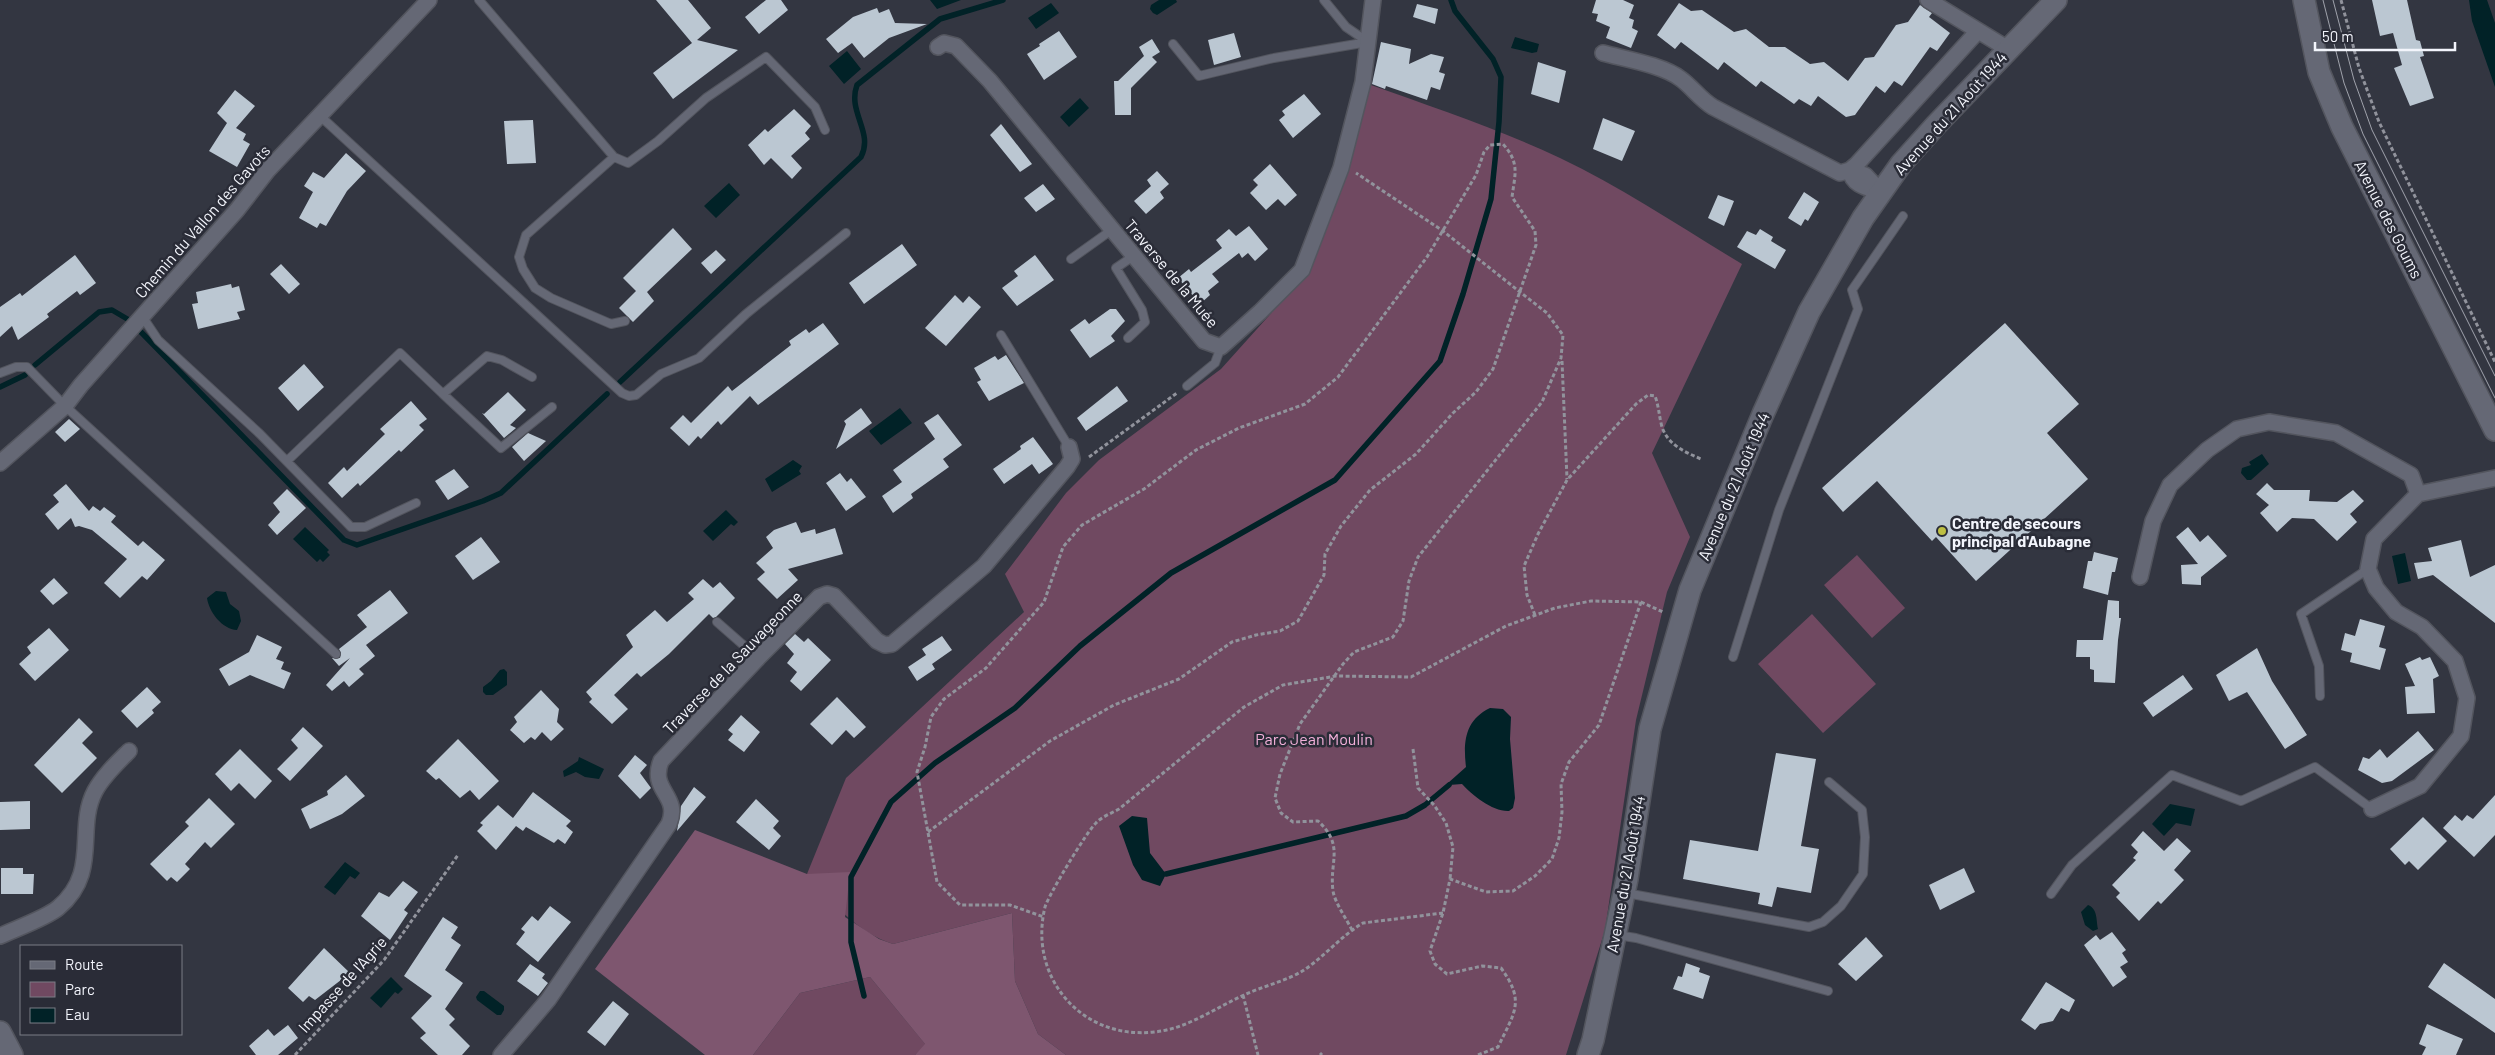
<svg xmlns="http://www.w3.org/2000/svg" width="2495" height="1055" viewBox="0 0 2495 1055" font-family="Barlow,sans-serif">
	<rect width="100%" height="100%" fill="#333641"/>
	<!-- green -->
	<path fill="#704961" d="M1368 84C1433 107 1498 129 1560 158 1623 188 1682 228 1742 264L1652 453 1690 537 1667 592 1636 720 1605 930 1566 1055H1066L1038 1034 1015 981 1012 913 893 944C856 932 832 902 807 874L846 778 1024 612 1005 574 1066 493 1099 460 1221 369 1310 270 1345 176Z
		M1857 555 1905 608 1872 638 1824 585Z
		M1812 614 1876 684 1823 733 1758 664Z
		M870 977 926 1045 915 1055H753L800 993Z"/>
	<!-- forest -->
	<path fill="#7e566f" d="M695 830 807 874 850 872 845 917 879 939 893 944 1012 913 1015 981 1038 1034 1066 1055H915L925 1044 870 977 800 993 753 1055H705L595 969Z"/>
	<!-- water -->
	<path fill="#012227" d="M930 0H961L937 9Z
		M1159 0H1176L1177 2 1157 15 1153 13 1150 9 1151 5Z
		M2469 0H2487L2495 23V87L2472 21Z
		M1051 3 1059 13 1036 29 1028 18Z
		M1515 37 1539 44 1537 52 1532 53 1511 48Z
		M847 51 861 69 844 84 829 66Z
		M1080 98 1089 108 1069 127 1060 117Z
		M729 183 740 195 716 218 704 206Z
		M900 408 912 423 881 445 869 431Z
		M2262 454 2269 464 2251 480H2247L2241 473 2242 468 2251 465 2249 462Z
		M793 460 802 466 799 471 801 474 772 492 765 479Z
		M726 510 738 522 734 526 731 524 713 541 703 531Z
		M305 527 329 550 327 552 330 555 323 562 320 559 317 562 293 539Z
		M2405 553 2411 581 2398 584 2392 556Z
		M216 591 226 592 230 604 239 611 241 621 237 630C222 629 209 612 207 598Z
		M504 669 507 672V685L493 695H486L483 692V687L491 681 500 670Z
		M1490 708 1503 709 1511 717 1510 739 1515 798 1513 808 1509 811C1493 812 1472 795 1462 784L1449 785 1448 783 1466 767C1463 742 1465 720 1490 708Z
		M579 757 604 769 599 779 585 777 576 772 564 777 563 771 578 761Z
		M2170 804 2195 809 2191 826 2176 823 2164 836 2152 824Z
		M1132 816 1147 818 1150 853 1166 874 1160 886 1142 880 1133 865 1119 826Z
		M345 862 360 873 355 879 350 876 335 895 324 887Z
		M2088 905C2098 909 2096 920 2098 929L2093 931 2085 925 2081 912Z
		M391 977 403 989 398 994 395 992 381 1008 370 998Z
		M480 991H484L504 1006V1010L501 1015H497L477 1000 476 997Z"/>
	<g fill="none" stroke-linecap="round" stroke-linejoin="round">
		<!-- stream -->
		<path stroke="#012227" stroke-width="5.5" d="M139 330 344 540 357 545 483 501 501 493 607 394
			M35 365 99 312 112 310 129 320
			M620 382 861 157C874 132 847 112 857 85L940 19 1003 0
			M0 387 25 375
			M1166 874 1406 816 1425 805 1449 785
			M864 996 851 942V877L891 802 935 763 1015 708 1080 646 1171 573 1335 480 1440 361 1463 294 1491 199 1499 122 1501 77 1493 59 1455 11 1451 0"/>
	</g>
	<!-- building -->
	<path fill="#bbc7d2" d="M656 0H688L711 28 697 40 738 50 673 99 653 73 692 43Z
		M766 0H781L788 10 759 34 745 17Z
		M1596 0H1623L1634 5 1629 18 1634 20 1632 28 1638 31 1631 48 1606 38 1610 27 1596 21 1598 14 1592 13Z
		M2372 0H2407L2416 40 2420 41 2424 56 2420 57 2434 98 2410 106 2394 68 2402 65 2393 33 2380 36Z
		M1679 3 1691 11 1702 10 1734 32 1746 29 1769 47H1785L1810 64 1824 62 1848 81 1865 58 1874 57 1896 25 1908 22 1920 5 1932 13 1929 17 1950 33 1937 51 1930 47 1902 86 1894 81 1885 93 1876 86 1855 115 1846 117 1818 96 1811 106 1799 99 1794 104 1761 81 1756 87 1724 62 1718 70 1681 42 1675 49 1657 35Z
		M1417 4 1438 9 1435 24 1413 17Z
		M877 8 879 13 889 9 895 23 927 24 889 38 864 58 852 43 838 53 826 39 853 17Z
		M1059 31 1077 57 1044 80 1027 54 1040 46 1039 44Z
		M1234 33 1241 57 1214 65 1208 40Z
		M1152 39 1160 52 1152 57 1157 62 1131 88V115H1115L1114 81H1118L1144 56 1139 47Z
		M1381 42 1411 49 1409 64 1431 54 1444 57 1439 72 1445 74 1440 90 1431 87 1427 100 1386 86 1385 89 1372 84Z
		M1538 62 1566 71 1559 103 1531 94Z
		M235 90 255 106 236 128 246 134 243 140 250 144 237 167 209 151 227 123 217 113Z
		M1304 94 1321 114 1293 138 1279 120 1285 115 1282 111Z
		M794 109 811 126 805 133 810 139 791 156 802 168 792 179 771 158 764 165 748 145 765 129 768 132Z
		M1603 118 1635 131 1622 161 1593 149Z
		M533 120 536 163 507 164 504 121Z
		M1001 124 1032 164 1020 172 990 135Z
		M346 153 366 171 347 191 326 226 320 223 317 228 299 218 313 192 304 186 313 172 324 178Z
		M1270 164 1297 195 1285 206 1278 199 1266 210 1250 193 1258 185 1253 180Z
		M1157 171 1169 184 1160 192 1164 198 1146 214 1134 201 1151 186 1147 180Z
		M1043 184 1055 199 1036 212 1024 198Z
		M1804 192 1819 202 1808 221 1805 219 1801 226 1788 218Z
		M1718 195 1734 201 1724 226 1708 218Z
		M1249 226 1268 249 1255 261 1248 253 1242 258 1239 253 1212 274 1219 282 1208 291 1210 295 1200 304 1178 278 1189 269 1191 272 1222 248 1216 240 1229 229 1236 236Z
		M673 228 692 249 647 292 654 301 633 322 619 308 636 291 623 278Z
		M1760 229 1773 237 1771 241 1786 250 1775 269 1737 247 1747 231 1756 235Z
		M902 244 917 265 864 304 849 283Z
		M716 250 726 260 711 274 701 263Z
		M75 255 96 283 80 295 77 291 47 314 49 317 18 340 12 326 0 337V307L20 293 22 296Z
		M1035 255 1054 280 1017 306 1002 288 1018 276 1014 271Z
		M281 264 300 284 289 294 270 274Z
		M231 284 232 288 239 286 245 310 237 312 240 319 198 329 192 304 198 303 196 292Z
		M955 295 963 303 969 296 981 307 946 346 925 328Z
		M1110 309H1116L1125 321 1111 336 1115 341 1090 358 1070 330 1085 319 1089 324Z
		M823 323 839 344 758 405 750 396 721 425 718 421 701 439 698 436 689 446 670 428 683 415 691 423 728 386 732 391 791 345 789 341 806 329 809 333Z
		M2005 323 2079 404 2047 433 2088 479 1976 581 1936 537 1932 541 1877 481 1843 512 1822 488Z
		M1006 355 1024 383 989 401 977 382 981 380 974 368 995 356 998 360Z
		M304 364 324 387 298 411 278 388Z
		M1117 386 1128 401 1086 431 1077 418Z
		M508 392 526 410 510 425 516 428 504 438 482 413 484 414Z
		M411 401 427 419 419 425 424 430 401 452 399 450 360 486 358 483 342 498 328 483 344 467 347 471 385 434 380 429Z
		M861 408 872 423 836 449 846 424 844 421Z
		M938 414 962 445 943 459 949 467 911 494 913 498 893 513 882 496 902 482 893 470 935 439 924 423Z
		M69 419 80 429 65 442 55 432Z
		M528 433 546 441 524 461 512 447Z
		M1033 437 1053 464 1039 474 1032 464 1004 484 993 469 1021 449 1020 446Z
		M454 469 469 487 448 500 435 481Z
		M840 473 847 482 851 478 866 497 846 511 826 483Z
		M2267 483 2274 490H2310L2309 501 2337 502 2353 490 2364 501 2350 514 2357 522 2337 541 2314 519 2292 518 2277 532 2260 513 2269 505 2256 494Z
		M66 484 89 511 93 506 100 511 104 507 116 516 111 522 138 546 143 541 165 560 147 580 142 576 120 598 104 583 127 559 92 530 79 526 75 527 71 518 58 530 45 514 59 502 53 495Z
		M287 489 306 508 277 535 268 525 280 512 273 503Z
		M796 522 801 533 815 529 816 534 835 528 843 554 788 569 798 580 777 599 757 579 765 572 756 563 773 548 766 537 774 530Z
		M2188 527 2200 542 2208 535 2227 556 2201 577V585L2182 584 2181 565 2198 564 2176 537Z
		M481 537 500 562 473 580 455 556Z
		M2461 540 2470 577 2495 565V623L2433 575 2418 579 2414 563 2432 561 2428 548Z
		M2094 552 2118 558 2115 572H2112L2108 595 2083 588 2088 561H2092Z
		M54 578 68 593 53 605 40 591Z
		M703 579 713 588 720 582 735 598 716 617 713 618 709 614 669 654 641 677 637 673 614 695 628 709 612 724 589 702 592 699 586 692 633 647 626 635 655 610 667 622 694 599 688 593Z
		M390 590 408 613 366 645 375 656 359 669 364 674 349 687 344 681 332 691 326 685 350 658 339 666 332 658H340L341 653 339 649 367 627 357 615Z
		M2108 600 2119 601V618H2121L2118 640 2115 683 2094 682V670L2090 669V657H2076L2077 640H2103Z
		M2360 619 2385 626 2379 647 2386 649 2380 670 2350 662 2352 653 2341 650 2345 633 2355 636Z
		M49 628 69 650 35 681 19 664 31 653 27 647Z
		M795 634 804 642 808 638 831 660 801 691 790 681 797 672 787 663 794 654 785 644Z
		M257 635 282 647 276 659 284 662 281 669 291 673 284 689 250 675 229 686 219 669 249 652Z
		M942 636 952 650 932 664 935 669 917 681 908 667 926 655 922 649Z
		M2257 648 2272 681 2307 735 2285 749 2247 692 2229 701 2216 675Z
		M2420 657 2422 660 2430 657 2439 676 2433 679 2435 713 2407 714 2405 687 2415 686 2405 664Z
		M2183 675 2193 689 2153 717 2143 703Z
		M147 687 161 702 152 710 154 713 137 728 121 711Z
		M541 690 559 709 557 722 564 729 551 741 542 732 535 740 531 737 524 743 510 730 517 722 514 717Z
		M837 697 866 727 854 738 846 730 832 745 810 724Z
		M741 715 760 732 744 752 728 740 733 734 728 730Z
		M79 718 93 732 82 743 97 758 62 793 34 765Z
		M303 727 323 746 290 781 277 769 298 748 291 740Z
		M2418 731 2434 750 2392 781 2382 783 2358 770 2363 757 2369 759 2380 749 2387 758Z
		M458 739 499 781 479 800 470 790 460 798 439 778 436 780 426 771Z
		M240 749 272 781 255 799 239 783 231 791 215 774Z
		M1776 753 1816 759 1801 846 1819 849 1811 893 1777 887 1772 907 1758 904 1760 893 1683 879 1690 840 1758 851Z
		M635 755 647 765 640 773 651 788 640 799 618 776Z
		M346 775 365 796 342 814 310 829 301 809 328 795 327 791Z
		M694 787 706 797 677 831 681 806Z
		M533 792 571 821 566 826 573 832 565 844 558 839 554 843 526 827 523 831 516 826 496 850 477 831 483 825 480 823 498 805 513 818Z
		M2495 795V835L2474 857 2443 828 2455 815 2462 821 2467 815 2473 819Z
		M209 798 235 824 211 848 205 842 185 864 190 869 177 882 171 877 167 881 150 864 189 826 185 822Z
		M756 799 779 821 773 828 781 836 769 850 736 822Z
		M30 801V829L0 830V802Z
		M2423 817 2447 841 2418 870 2409 861 2405 865 2390 849Z
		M2143 831 2164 851 2177 838 2191 851 2174 870 2184 880 2161 904 2158 901 2139 921 2116 897 2120 893 2112 885 2136 860 2133 858 2138 852 2131 845Z
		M1 868H23V874H34L33 894H1Z
		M1964 868 1975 892 1940 910 1929 885Z
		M403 881 418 892 404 910 408 913 390 940 361 916 379 892 389 897Z
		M550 906 571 922 538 962 516 944 525 932 521 929 532 916 538 921Z
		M443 917 458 927 451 938 461 945 445 970 463 983 445 1009 455 1019 449 1025 470 1046 462 1055H438L420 1038 426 1033 411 1018 432 996 404 976Z
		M2112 932 2126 950 2122 953 2128 962 2120 967 2127 977 2113 987 2084 945 2096 935 2100 940Z
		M1866 937 1883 956 1856 981 1838 964Z
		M324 948 350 973 315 1000 309 996 303 1002 288 988Z
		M1686 963 1700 968 1699 972 1710 976 1703 999 1673 989 1678 976 1682 977Z
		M2444 963 2495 999V1033L2428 987Z
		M530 964 545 974 542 978 548 983 538 996 517 981Z
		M2046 982 2075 1000 2069 1012 2061 1008 2053 1021 2040 1024 2035 1030 2021 1020Z
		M613 1001 629 1014 605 1046 587 1032Z
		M2427 1024 2463 1039 2456 1055H2422L2426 1047 2419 1044Z
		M288 1025 298 1038 278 1055H256L249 1046 268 1029 274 1036Z"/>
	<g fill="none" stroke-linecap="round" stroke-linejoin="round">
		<defs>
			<path id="lane" d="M479 0 614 157 628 163 658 141 706 98 766 57 815 107 825 130
				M1324 0 1346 27 1368 42
				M1173 44 1199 76 1274 58 1368 42
				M319 115 622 393 629 396 636 395 661 374 699 358 746 314 846 233
				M614 157 526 235 519 257 523 269 535 288 551 298 611 324 625 321
				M1071 259 1113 229
				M142 316 158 340 260 434 351 527H365L416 503
				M1001 335 1069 447
				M1128 338 1145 322 1142 310 1116 268 1135 255
				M0 373 16 367H27L65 406 336 654
				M1187 386 1215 363 1221 347
				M443 394 501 448 552 407
				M287 461 400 353 443 394 487 356 502 360 532 377
				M717 622 758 658
				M1733 657 1779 510 1858 309 1852 290 1903 216
				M2320 696 2319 666 2301 614 2368 569
				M1626 893 1809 927 1823 922 1841 906 1863 874 1865 837 1862 810 1829 782
				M2051 894 2072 865 2172 775 2241 801 2315 767 2372 809
				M1617 935 1636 938 1828 991"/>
			<path id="street" d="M1928 0 2008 49
				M938 47 944 43 956 46 990 81 1204 341 1221 347 1260 312 1302 270 1341 168 1363 82 1373 0
				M1603 53C1625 59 1663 65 1681 79 1692 87 1700 99 1713 107L1840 173 1850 170 1856 165 1978 31
				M1850 170 1865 175 1881 192C1868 188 1852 186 1850 170Z
				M0 463 65 406 81 385 237 210 268 170 429 0
				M2140 577 2153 521 2170 485 2207 450 2237 429 2269 422 2336 433 2411 475 2418 494
				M2372 809 2420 786 2461 736 2467 698 2455 661 2422 627 2396 612 2376 588 2368 569 2374 539 2418 494 2495 478
				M0 936C15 929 46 918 58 908 101 872 75 829 95 791 103 776 117 763 129 751
				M501 1055 548 1000 669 824C681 795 649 791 661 761L758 658 819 597 827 594 834 596 877 641 885 645 892 644 984 566 1067 467 1072 459 1069 447"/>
			<path id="secondary" d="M2304 0 2319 72 2342 127 2495 430
				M0 1032 12 1055
				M1588 1055 1593 1040 1627 879 1650 729 1690 590 1763 414 1809 312 1863 218 1901 164 1936 125 2056 0"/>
		</defs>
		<!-- lane casing -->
		<use href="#lane" stroke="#53555e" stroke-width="10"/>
		<!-- street casing -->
		<use href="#street" stroke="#53555e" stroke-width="18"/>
		<!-- secondary casing -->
		<use href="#secondary" stroke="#53555e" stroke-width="24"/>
		<!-- path -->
		<path stroke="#91939c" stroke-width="3" stroke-dasharray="4 2.5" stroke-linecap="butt" d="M2341 0 2359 68 2379 122 2495 362
			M1562 361 1567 479
			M1089 457 1177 393
			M1535 615 1527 595 1524 566 1538 534 1567 480 1636 404 1648 395 1655 396C1659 407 1659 416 1662 427 1668 445 1685 452 1701 459
			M1413 749 1418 788 1434 805 1446 823 1453 847 1450 879
			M928 832 1050 741 1114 705 1179 679 1232 642 1256 635 1280 631 1298 621 1324 575 1325 554 1341 526 1370 490 1416 454 1453 413 1476 392 1493 369 1536 245 1535 231 1512 197C1515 174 1520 163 1503 144L1490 145 1484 152 1476 175 1427 257 1338 377 1305 404 1239 428 1196 450 1144 489 1082 525 1063 547 1044 602 986 668 944 699 931 717 925 747 917 772 937 882 960 905H1010L1044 917
			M1443 913 1363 923C1341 936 1325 956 1304 970 1287 981 1263 986 1244 995 1215 1008 1187 1029 1154 1032 1081 1040 1028 977 1045 907 1048 896 1087 831 1096 823 1101 817 1112 813 1119 809L1244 707 1283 685 1336 676 1411 677 1506 626 1555 608 1591 601 1641 602 1663 612
			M1352 930C1346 918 1335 903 1333 891 1329 861 1345 846 1318 821L1293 822 1281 813 1275 798 1280 774 1300 724 1343 664 1354 652 1393 637 1403 621 1409 581 1418 557 1542 402 1561 358 1563 335 1547 313 1520 292 1443 231 1356 173
			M1243 995 1258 1055
			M1320 1053 1322 1055
			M295 1055 384 960 458 855
			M1478 1055 1498 1047C1514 1013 1526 1002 1501 968L1482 966 1447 974 1435 964 1430 951 1443 913 1450 879 1486 892 1513 891 1535 876 1552 859 1559 838 1562 812 1561 784 1569 762 1599 725 1641 602"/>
		<!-- lane -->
		<use href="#lane" stroke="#656875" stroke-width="8"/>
		<!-- street -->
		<use href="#street" stroke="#656875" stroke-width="15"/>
		<!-- secondary -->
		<use href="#secondary" stroke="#656875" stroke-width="21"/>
		<!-- tram -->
		<path stroke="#a0a3ac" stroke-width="1" d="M2323 0 2344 83 2363 134 2495 398
			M2333 0 2354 80 2372 130 2495 376"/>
	</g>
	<!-- markers -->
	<circle fill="#bdbf43" stroke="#2a2c37" stroke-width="2" cx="1942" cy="531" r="5"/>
	<g text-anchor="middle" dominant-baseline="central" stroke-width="5" stroke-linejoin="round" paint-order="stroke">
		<!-- street labels -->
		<g font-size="16" fill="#f3f5fc" stroke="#2a2c37">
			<text transform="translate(1950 113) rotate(-48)">Avenue du 21 Août 1944</text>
			<text transform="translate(2389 219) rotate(63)">Avenue des Goums</text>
			<text transform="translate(202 221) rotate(-49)">Chemin du Vallon des Gavots</text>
			<text transform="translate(1172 273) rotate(50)">Traverse de la Muée</text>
			<text transform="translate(1733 486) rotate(-67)">Avenue du 21 Août 1944</text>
			<text transform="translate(732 662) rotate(-46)">Traverse de la Sauvageonne</text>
			<text transform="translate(1625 874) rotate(-80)">Avenue du 21 Août 1944</text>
			<text transform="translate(342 984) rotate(-48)">Impasse de l'Agrie</text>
		</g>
		<!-- poi labels -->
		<g font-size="16" font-weight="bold" fill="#f3f5fc" stroke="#2a2c37" text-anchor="start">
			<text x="1952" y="522">Centre de secours<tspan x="1952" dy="18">principal d'Aubagne</tspan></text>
		</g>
		<!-- park labels -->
		<g font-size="16" fill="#f3b0da" stroke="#2a2c37">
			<text x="1314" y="738">Parc Jean Moulin</text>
		</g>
	</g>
	<!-- legend -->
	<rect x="20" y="945" width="162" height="90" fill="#2a2c37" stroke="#7a7c86"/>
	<rect x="30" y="961" width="25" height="8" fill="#656875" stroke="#7a7c86"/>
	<text x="65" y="970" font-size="15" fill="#f3f5fc">Route</text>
	<rect x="30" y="982" width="25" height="15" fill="#704961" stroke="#7a7c86"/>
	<text x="65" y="995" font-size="15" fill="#f3f5fc">Parc</text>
	<rect x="30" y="1008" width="25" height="15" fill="#012227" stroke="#7a7c86"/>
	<text x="65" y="1020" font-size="15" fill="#f3f5fc">Eau</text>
	<!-- scale -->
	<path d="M2315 42v8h140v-8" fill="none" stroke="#f3f5fc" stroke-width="2.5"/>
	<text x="2322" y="42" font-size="15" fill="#f3f5fc" stroke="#2a2c37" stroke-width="4" paint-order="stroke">50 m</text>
</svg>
